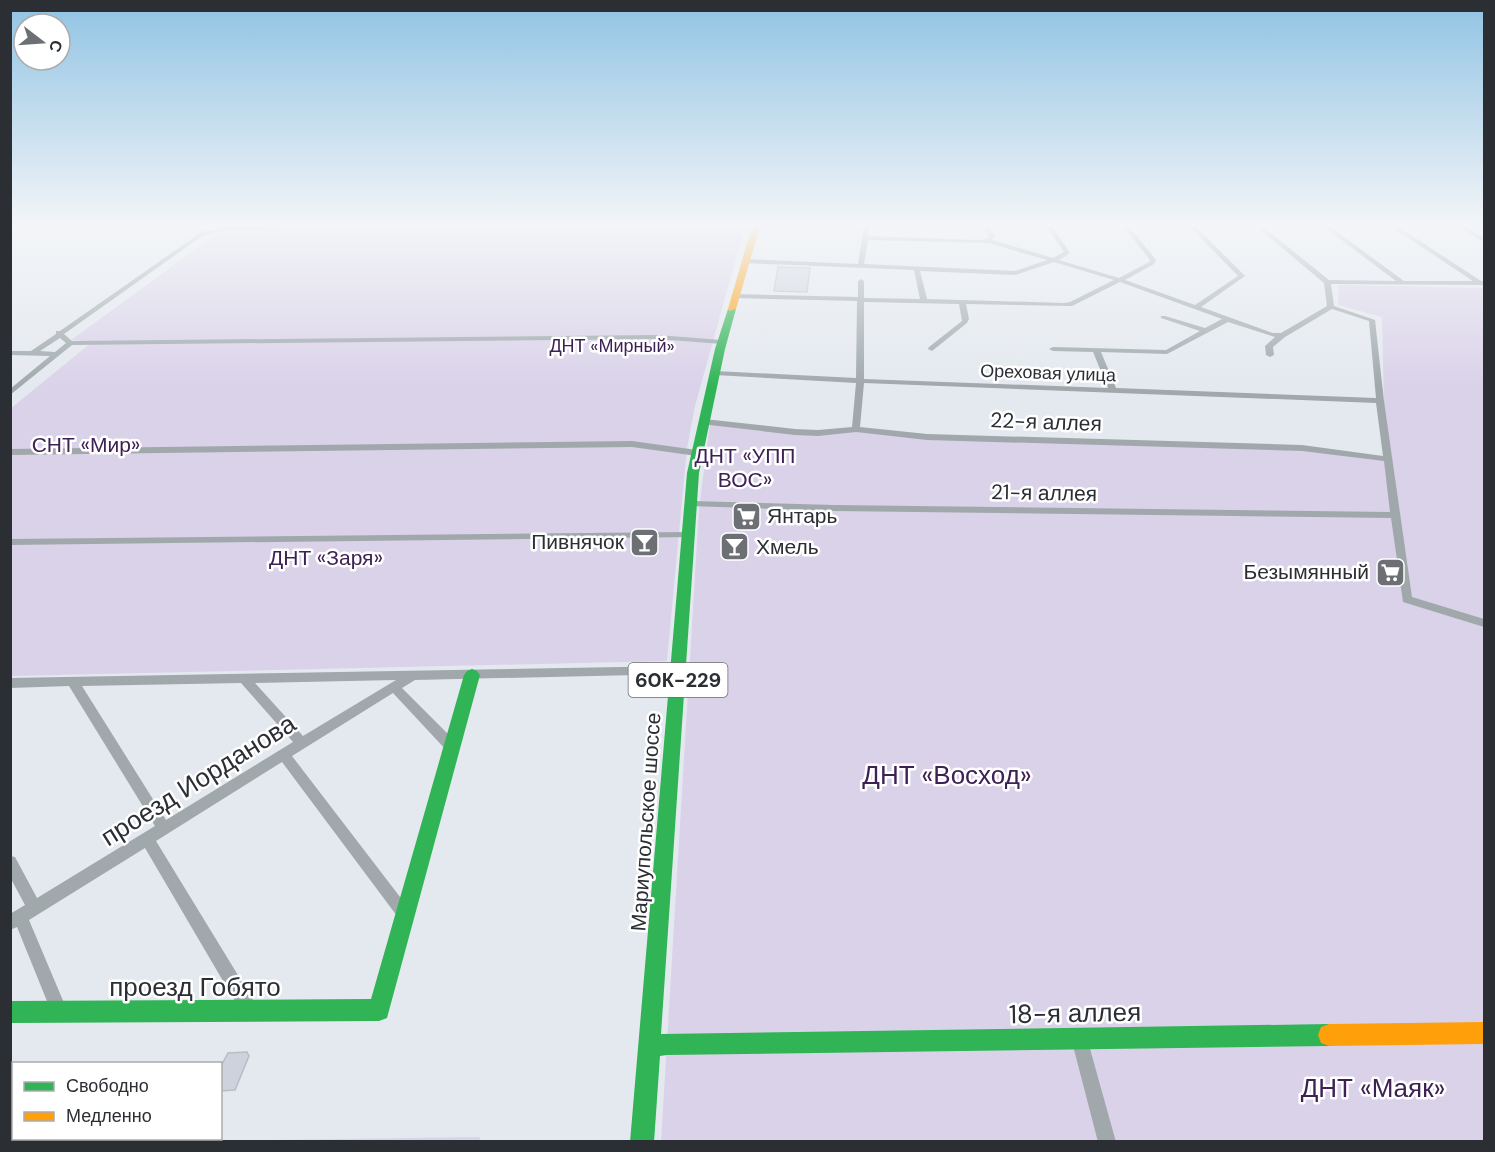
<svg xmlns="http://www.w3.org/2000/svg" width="1495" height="1152" viewBox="0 0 1495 1152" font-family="'DM Sans',sans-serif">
	<rect width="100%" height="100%" fill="#e4e9ef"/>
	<!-- green -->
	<path fill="#dad2e9" d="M745 226 695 406 687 448 667 661 11 676 10 409 92 342 71 340 225 228Z
		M1339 285 1484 288V1141L661 1142 699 508 710 423 795 432H857L927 437 1302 448 1391 458 1384 404 1382 317 1338 305Z
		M480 1137 479 1142 196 1141Z"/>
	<!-- building -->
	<path fill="#ced2dc" stroke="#babcc1" stroke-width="1.5" d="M778 267 810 268 807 292 774 291Z
		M247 1052 249 1056 235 1090 220 1091V1068L228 1053Z"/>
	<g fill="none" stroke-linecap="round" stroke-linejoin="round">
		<!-- street -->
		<path fill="#a0a8ab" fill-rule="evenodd" d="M231 226H573L570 228 233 229 202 236 64 334 72 341 657 335 722 340 726 342 722 344 657 339 72 345 10 395V389L50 356 10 355V351H31L56 334V331H60L196 236 202 229H206L205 232ZM60 338 66 343 55 352 40 351Z
			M864 226H870L868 236 977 240 987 239 989 236 983 226H989L995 236 992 240 1053 258 1064 252 1046 226H1052L1070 253 1059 260 1119 278 1149 262 1150 260 1123 226H1129L1156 260 1154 264 1125 280 1195 305 1238 276 1189 226H1195L1245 276 1201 307 1273 333H1281L1327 306 1324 283 1256 226H1262L1329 280 1396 281 1323 226H1329L1404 281H1473L1390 226H1397L1481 281H1484V285L1331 284 1334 306 1375 320 1384 401 1412 597 1484 619V627L1403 602 1391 518 834 511 689 506 687 504 692 501 834 505 1390 512 1384 461 1302 451 927 440 856 432 818 436 795 435 701 424V420L704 419 795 429 818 430 852 427 856 383 715 375 711 373 715 371 856 378 857 301 734 298 731 296 734 294 858 297V281L861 279 864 281V298L920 299 914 270 745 263 742 261 745 259 858 264ZM868 240 989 243 1047 260 1015 271 864 264ZM1054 262 1114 280 1070 302 1064 303 927 299 920 271 1015 275ZM1120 282 1222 319 1205 328 1165 316H1161V318L1200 331 1166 350 1053 347 1049 349 1053 351 1093 352 1108 388 864 379V302L959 304 962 321 929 347 928 349 932 351 967 323 969 319 966 304 1072 306ZM1332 309 1369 321 1376 398 1116 388 1101 352 1167 354 1228 322 1275 337 1265 346 1266 355 1270 357 1274 355 1273 347 1285 337ZM864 383 1376 403 1383 456 1302 445 927 434 860 427Z
			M1457 226H1464L1484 238V242Z
			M632 441 697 450 701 453 697 456 632 447 10 455V449Z
			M689 532 693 533 694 535 693 537 10 545V539Z
			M679 666 683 667 685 670 683 673 679 674 415 680 402 688 457 743 458 747 457 751 452 752 447 751 393 693 292 756 410 910 413 915 410 920 405 922 400 920 282 762 156 841 255 1003 257 1009 255 1015 249 1017 243 1015 145 848 29 920 67 1010 65 1016 59 1018 53 1016 17 927 10 930V914L25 905 10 877V856L15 857 37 898 155 826 69 686 10 688V678ZM396 680 303 736 255 683ZM241 683 293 742 166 820 82 686Z
			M1079 1030 1085 1032 1087 1038 1116 1142H1098L1071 1038 1073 1032Z"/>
		<!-- fast -->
		<path fill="#30b455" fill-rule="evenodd" d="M732 306 736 309 725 349 699 473 661 1034 1329 1024 1337 1027 1340 1035 1337 1043 1329 1046 667 1055 660 1056 654 1142H630L687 473 715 349 728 309Z
			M472 669 477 671 480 675 387 1018 379 1021 10 1023V1001L371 999 464 675 467 671Z"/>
		<!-- slow -->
		<path fill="#ff9f0a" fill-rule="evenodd" d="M752 226H760L736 309 729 311 728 309Z
			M1484 1022V1044L1329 1046 1321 1043 1318 1035 1321 1027 1329 1024Z"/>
	</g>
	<!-- sky -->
	<linearGradient id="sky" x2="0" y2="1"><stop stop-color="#90c3e3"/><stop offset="0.58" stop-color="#f3f5f8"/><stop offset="1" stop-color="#f3f5f8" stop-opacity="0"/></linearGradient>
	<rect width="1495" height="387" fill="url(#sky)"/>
	<!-- icons -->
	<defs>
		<symbol id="supermarket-square" viewBox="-11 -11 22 22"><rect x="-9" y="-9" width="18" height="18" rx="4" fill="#6c7075" stroke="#fff"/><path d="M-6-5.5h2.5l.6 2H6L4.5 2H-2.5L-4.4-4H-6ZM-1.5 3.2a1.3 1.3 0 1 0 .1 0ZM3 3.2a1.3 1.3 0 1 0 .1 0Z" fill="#fff"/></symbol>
		<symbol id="bar-square" viewBox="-11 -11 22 22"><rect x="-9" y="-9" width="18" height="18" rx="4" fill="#6c7075" stroke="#fff"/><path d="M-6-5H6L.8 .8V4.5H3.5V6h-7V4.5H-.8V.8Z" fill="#fff"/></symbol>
	</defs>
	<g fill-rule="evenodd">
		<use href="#supermarket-square" x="730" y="500" width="33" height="33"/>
		<use href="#bar-square" x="628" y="526" width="33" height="33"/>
		<use href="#bar-square" x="718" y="530" width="33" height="33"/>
		<use href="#supermarket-square" x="1374" y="556" width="33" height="33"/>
	</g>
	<g text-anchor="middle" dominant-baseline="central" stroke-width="5" stroke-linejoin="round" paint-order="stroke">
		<!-- far-park labels -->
		<g font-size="18" fill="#3d2054" stroke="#fff">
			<text x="612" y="346">ДНТ «Мирный»</text>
		</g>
		<!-- far-street labels -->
		<g font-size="18" fill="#2b2f33" stroke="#fff">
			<text transform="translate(1048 373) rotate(2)">Ореховая улица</text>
		</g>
		<!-- shield labels -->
		<rect fill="#fff" stroke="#6b6d70" stroke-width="1.5" x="628.5" y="663" width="99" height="34" rx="4.5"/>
		<g font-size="20" font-weight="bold" fill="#2b2f33">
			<text x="678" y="680">60К-229</text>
		</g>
		<!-- street labels -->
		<g font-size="21" fill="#2b2f33" stroke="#fff">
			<text transform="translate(1046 422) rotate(2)">22-я аллея</text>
			<text transform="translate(1044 493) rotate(1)">21-я аллея</text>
			<text transform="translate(646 822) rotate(-86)">Мариупольское шоссе</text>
		</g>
		<!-- park labels -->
		<g font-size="21" fill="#3d2054" stroke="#fff">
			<text x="86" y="445">СНТ «Мир»</text>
			<text x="745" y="456">ДНТ «УПП<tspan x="745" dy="24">ВОС»</tspan></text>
			<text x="326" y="558">ДНТ «Заря»</text>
		</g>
		<!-- poi labels -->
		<g font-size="21" fill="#2b2f33" stroke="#fff" text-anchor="start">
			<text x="767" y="516">Янтарь</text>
			<text x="624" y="542" text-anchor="end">Пивнячок</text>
			<text x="756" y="547">Хмель</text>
			<text x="1369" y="572" text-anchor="end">Безымянный</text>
		</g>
		<!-- near-park labels -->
		<g font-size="26" fill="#3d2054" stroke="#fff">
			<text x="947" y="775">ДНТ «Восход»</text>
			<text x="1373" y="1088">ДНТ «Маяк»</text>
		</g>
		<!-- near-street labels -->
		<g font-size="26" fill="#2b2f33" stroke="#fff">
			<text transform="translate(198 780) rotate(-32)">проезд Иорданова</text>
			<text x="195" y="987">проезд Гобято</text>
			<text transform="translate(1075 1013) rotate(-1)">18-я аллея</text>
		</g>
	</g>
	<!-- border -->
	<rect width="1495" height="1152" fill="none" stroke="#2b2f33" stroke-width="24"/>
	<!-- legend -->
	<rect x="12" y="1062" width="210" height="78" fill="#ffffff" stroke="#aaacad" stroke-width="1.5"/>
	<rect x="24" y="1082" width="30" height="9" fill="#30b455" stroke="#aaacad" stroke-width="1.5"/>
	<text x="66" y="1092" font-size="18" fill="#2b2f33">Свободно</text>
	<rect x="24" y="1112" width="30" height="9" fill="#ff9f0a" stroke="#aaacad" stroke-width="1.5"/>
	<text x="66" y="1122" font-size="18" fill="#2b2f33">Медленно</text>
	<!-- north arrow -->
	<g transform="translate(42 42) rotate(107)"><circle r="28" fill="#ffffff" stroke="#aaacad" stroke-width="1.5"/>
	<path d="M0-4.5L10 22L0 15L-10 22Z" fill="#6c7075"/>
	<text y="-9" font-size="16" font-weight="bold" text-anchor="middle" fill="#2b2f33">С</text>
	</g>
</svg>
